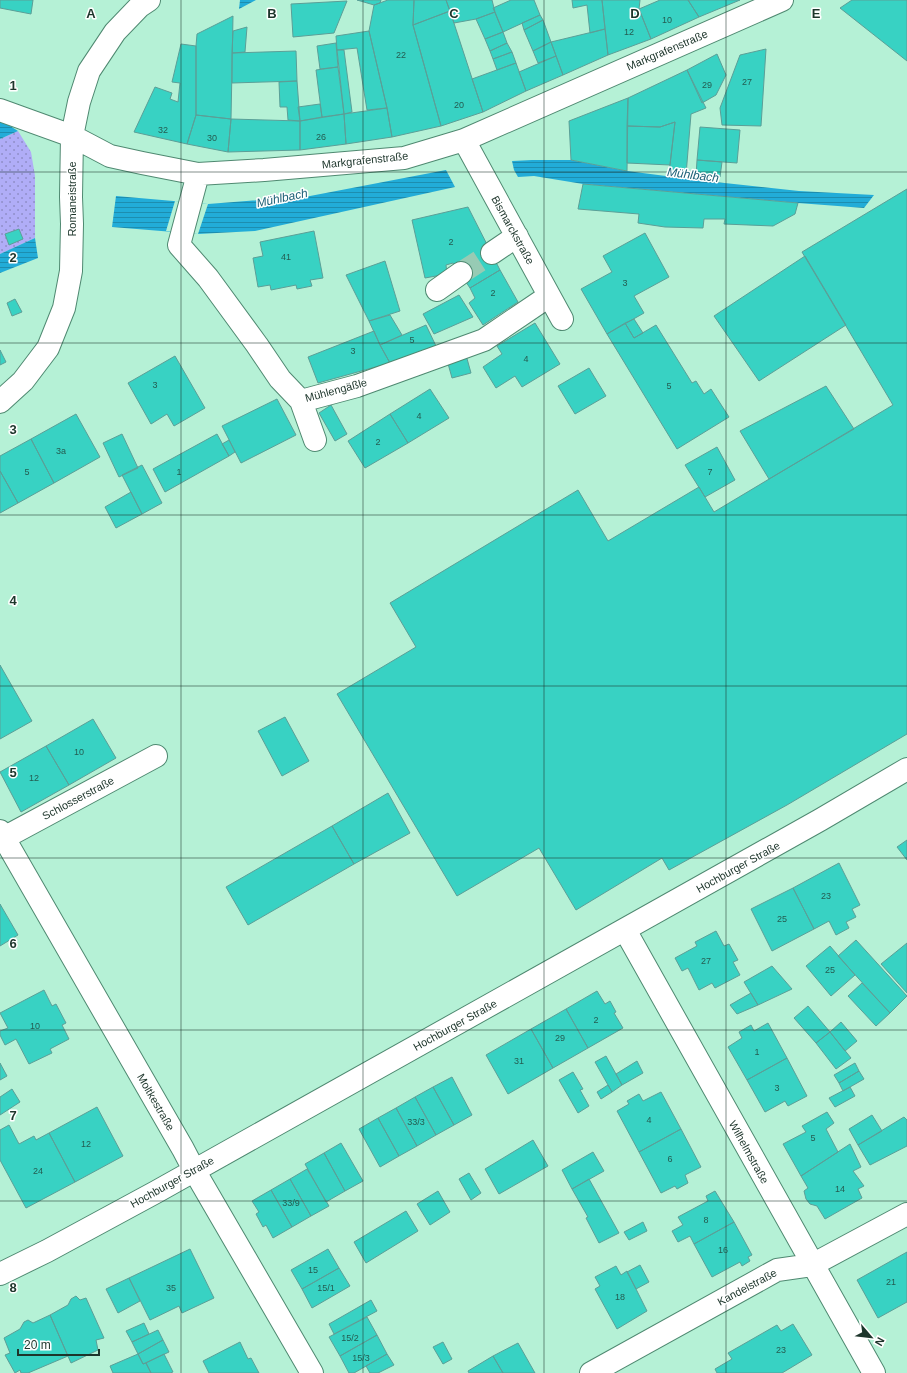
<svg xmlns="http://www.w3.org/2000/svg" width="907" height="1373" viewBox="0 0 907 1373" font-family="Arial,sans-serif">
	<defs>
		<pattern id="park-dots" width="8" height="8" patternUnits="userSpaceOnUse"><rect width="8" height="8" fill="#b0adf7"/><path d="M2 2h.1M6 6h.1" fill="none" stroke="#8f8ec8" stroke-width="1.8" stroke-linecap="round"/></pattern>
		<pattern id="water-rules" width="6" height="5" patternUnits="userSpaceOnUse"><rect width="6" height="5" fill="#22acd8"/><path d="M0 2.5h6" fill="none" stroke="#1d8daf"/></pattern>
	</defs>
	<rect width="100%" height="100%" fill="#b5f1d6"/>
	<!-- park -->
	<path fill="url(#park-dots)" d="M18 131 31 152 35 176V238L0 254V139Z"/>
	<!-- water -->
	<path fill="url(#water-rules)" d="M240 0H256L239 9Z
		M0 116 4 122 18 131 0 139Z
		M532 160H571L627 171 697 180 799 191 874 195 864 208 798 203 583 184 534 176 518 177 514 170 512 161Z
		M446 170 455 187 255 231 198 234 112 227 116 196 208 204 310 196Z
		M35 238 38 258 0 273V254Z"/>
	<!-- pier -->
	<path fill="#b5f1d6" d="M175 201 208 204 198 234 166 231Z"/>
	<!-- building -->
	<path fill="#38d2c3" stroke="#5b9f97" d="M0 0H33L31 14 0 8Z
		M357 0H381L380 3 374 5Z
		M388 0H414L413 25 441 126 392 137 387 108 369 31 374 5Z
		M414 0H446L450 11 413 25Z
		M446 0H492L495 12 476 19 454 23Z
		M511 0H534L540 15 503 32 493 8Z
		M572 0H602L605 29 590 33 587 5 573 8Z
		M602 0H640L639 9 651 39 608 55Z
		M660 0H688L699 17 651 39 639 9Z
		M688 0H740L699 17Z
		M852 0H907V61L840 8Z
		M347 1 334 33 293 37 291 4Z
		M450 11 483 112 441 126 413 25Z
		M495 12 503 32 485 39 476 19Z
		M540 15 543 20 524 30 522 23Z
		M233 16 231 119 196 115V46L197 34Z
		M543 20 551 42 533 51 524 30Z
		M247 27 245 52 232 53 233 31Z
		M605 29 608 55 563 75 551 42Z
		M369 31 387 108 367 110 357 48 337 50 336 36Z
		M503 32 507 43 490 51 485 39Z
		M551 42 556 56 538 63 533 51Z
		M336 43 338 67 320 69 317 46Z
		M507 43 512 52 493 59 490 51Z
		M181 44 196 46V115L187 144 134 132 155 87 172 93 170 99 178 102 180 83 172 82Z
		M766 49 761 126 722 125 720 108 740 55Z
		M337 50H344L352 112 344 114Z
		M296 51 297 81 232 83V53Z
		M512 52 516 63 497 70 493 59Z
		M717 54 726 75 716 95 702 103 687 70Z
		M556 56 563 75 526 91 519 72Z
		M516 63 526 91 483 112 472 79Z
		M338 67 344 114 322 117 316 70Z
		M687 70 706 108 691 114 686 175 669 173 675 122 660 127 627 126 628 98Z
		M297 81 300 121 288 120 287 107H280L279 82Z
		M628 98 627 171 571 160 569 121Z
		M320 104 322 117 300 121 298 107Z
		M387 108 392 137 346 144 344 114Z
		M344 114 346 144 300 150V121Z
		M196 115 231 119 228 152 187 144Z
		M231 119 300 121V150L228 152Z
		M675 122 670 165 627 163V126L660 127Z
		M700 127 740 130 737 163 697 160Z
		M697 160 722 162 720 177 696 176Z
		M583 184 798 203 795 214 773 226 724 224 725 219H704L703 228 665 227 638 223 639 214 578 209Z
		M907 189V734L787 805 669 870 662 858 576 910 539 848 457 896 337 694 416 647 390 603 578 490 608 541 699 487 714 512 893 405 802 252Z
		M468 207 500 270 470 288 453 263 446 265 447 274 425 278 412 220Z
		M19 229 23 239 9 245 5 234Z
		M314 231 323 278 310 280 312 286 297 289 296 285 271 290 270 285 258 287 253 258 263 256 260 242Z
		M645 233 669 277 634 296 644 313 607 334 581 289 612 272 603 256Z
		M805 256 846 325 759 381 714 316Z
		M385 261 400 311 369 321 346 275Z
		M500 270 518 302 483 325 469 303 475 298 470 288Z
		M459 295 473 317 434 334 423 314Z
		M15 299 22 312 12 316 7 303Z
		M390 315 402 335 380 345 369 321Z
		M634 319 643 333 634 338 625 323Z
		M535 323 560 364 522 387 515 376 496 388 483 367 502 354 497 346Z
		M625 323 634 338 656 325 692 383 696 381 704 394 711 389 729 417 677 449 607 334Z
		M426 325 436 346 390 363 380 345Z
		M374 331 380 345 390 363 318 383 308 357Z
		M0 350 6 362 0 365Z
		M466 355 471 373 452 378 447 360Z
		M175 356 205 408 174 426 167 414 151 424 128 383Z
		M589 368 606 396 575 414 558 386Z
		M826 386 854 429 769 479 740 431Z
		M430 389 449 418 408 443 390 414Z
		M277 399 296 435 241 463 222 426Z
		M331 405 347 434 335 441 319 413Z
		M76 414 100 457 54 483 31 439Z
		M390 414 408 443 365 468 348 441Z
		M122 434 138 468 119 477 103 443Z
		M217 434 229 456 165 492 153 469Z
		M31 439 54 483 18 503 0 471V456Z
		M229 440 235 452 229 456 222 444Z
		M717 447 735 480 705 497 685 465Z
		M142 465 162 503 142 514 122 475Z
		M0 471 18 503 0 513Z
		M131 492 142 514 116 528 105 507Z
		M0 665 32 721 0 739Z
		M285 717 309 761 282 776 258 731Z
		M93 719 116 758 69 785 46 746Z
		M46 746 69 785 21 812 0 772Z
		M388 793 410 833 354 864 332 826Z
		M332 826 354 864 248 925 226 887Z
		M907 840V860L897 847Z
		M839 863 860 905 852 909 856 917 846 922 849 928 836 935 829 921 814 929 793 888Z
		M793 888 814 929 772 951 751 909Z
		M0 904 18 935 0 946Z
		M716 931 724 946 729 944 738 960 733 962 740 975 715 988 712 983 699 990 688 968 682 971 675 958 697 946 695 942Z
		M856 940 907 996 890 1013 838 956Z
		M907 943V993L881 964Z
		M830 946 855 975 831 996 806 966Z
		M772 966 792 989 758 1005 744 982Z
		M862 983 890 1013 876 1026 848 996Z
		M44 990 52 1006 56 1004 66 1023 62 1025 69 1039 50 1049 52 1053 29 1064 16 1039 5 1045 0 1035V1031L8 1028 0 1013Z
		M597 991 605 1004 610 1001 616 1012 614 1013 623 1028 588 1048 566 1009Z
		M751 993 758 1005 737 1014 730 1005Z
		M808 1006 830 1032 816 1043 794 1018Z
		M566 1009 588 1048 553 1068 531 1029Z
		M841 1022 857 1041 845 1051 830 1032Z
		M768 1023 787 1058 747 1080 728 1047 742 1038 739 1032 751 1025 754 1031Z
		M531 1029 553 1068 508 1094 486 1055Z
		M830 1032 851 1058 836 1069 816 1043Z
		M606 1056 622 1085 612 1092 595 1062Z
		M787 1058 807 1096 788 1106 785 1101 765 1112 747 1080Z
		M637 1061 643 1073 622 1085 616 1074Z
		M0 1063 7 1076 0 1080Z
		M855 1063 859 1071 839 1083 834 1075Z
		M859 1071 864 1079 843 1091 839 1083Z
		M573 1072 583 1089 580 1090 589 1106 578 1113 559 1080Z
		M452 1077 472 1115 454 1125 433 1087Z
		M608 1085 612 1092 601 1099 597 1092Z
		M433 1087 454 1125 436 1135 415 1097Z
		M850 1087 855 1096 835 1107 829 1098Z
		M12 1089 20 1102 0 1115V1097Z
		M661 1092 681 1129 639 1152 617 1111 629 1104 627 1101 639 1094 643 1101Z
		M415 1097 436 1135 417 1146 396 1108Z
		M97 1107 123 1156 75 1182 49 1133Z
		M396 1108 417 1146 399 1156 378 1118Z
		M827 1112 834 1123 826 1129 838 1152 801 1176 783 1144 806 1132 802 1126Z
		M872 1115 882 1131 858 1145 849 1129Z
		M904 1117 907 1120V1146L870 1165 858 1145Z
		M378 1118 399 1156 380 1167 359 1129Z
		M9 1125 19 1144 34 1136 36 1140 49 1133 75 1182 26 1208 0 1160V1130Z
		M681 1129 701 1167 685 1175 688 1183 677 1189 675 1186 661 1193 639 1152Z
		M533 1140 548 1166 499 1194 485 1169Z
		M341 1143 363 1181 345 1191 324 1153Z
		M850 1144 861 1167 853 1171 864 1186 858 1189 862 1198 825 1219 817 1206 810 1204 806 1199 804 1191 808 1188 801 1176Z
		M593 1152 604 1171 572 1189 562 1170Z
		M324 1153 345 1191 326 1202 305 1164Z
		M307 1169 329 1206 311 1216 290 1179Z
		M469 1173 481 1193 471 1200 459 1179Z
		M290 1179 311 1216 292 1227 271 1190Z
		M589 1179 619 1233 599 1243 586 1218 588 1217 572 1189Z
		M271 1190 292 1227 273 1238 266 1225 263 1227 256 1214 259 1212 252 1201Z
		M438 1191 450 1212 430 1225 417 1204Z
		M715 1191 734 1222 694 1244 690 1236 678 1242 672 1231 683 1225 678 1217 708 1201 706 1196Z
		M406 1211 418 1231 366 1263 354 1242Z
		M643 1222 647 1231 629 1240 624 1232Z
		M734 1222 752 1255 748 1257 750 1261 742 1266 740 1262 712 1277 694 1244Z
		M190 1249 214 1298 182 1313 179 1306 150 1320 129 1278Z
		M328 1249 339 1268 302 1289 291 1270Z
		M907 1252V1302L878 1318 857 1280Z
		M640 1265 649 1282 636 1289 627 1272Z
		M616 1266 621 1275 627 1271 647 1311 617 1329 595 1289 600 1286 595 1277Z
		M339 1268 350 1286 312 1308 302 1289Z
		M129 1278 140 1301 118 1313 106 1289Z
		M76 1296 80 1300 86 1298 104 1338 96 1340 98 1350 71 1363 50 1315 68 1305 71 1299Z
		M371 1300 377 1311 334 1334 329 1324Z
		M50 1315 68 1356 28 1373H21L20 1370 15 1373 5 1355 10 1353 4 1338 20 1329 24 1322 28 1320 33 1323Z
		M367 1317 377 1335 340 1356 329 1337Z
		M144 1323 149 1334 132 1342 126 1331Z
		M793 1324 812 1355 782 1373H717L715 1369 732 1359 728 1353 777 1325 781 1331Z
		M158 1330 163 1340 138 1354 132 1342Z
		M377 1335 387 1354 354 1373H349L340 1356Z
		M163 1340 169 1352 143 1364 138 1354Z
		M240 1342 248 1359 251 1358 259 1373H209L203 1361Z
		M443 1342 452 1359 443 1364 433 1347Z
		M518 1343 535 1373H503L493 1356Z
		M138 1354 143 1364 146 1363 151 1373H113L110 1366Z
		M164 1354 173 1372 170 1373H151L146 1363Z
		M387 1354 394 1365 378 1373H370L366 1366Z
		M493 1356 503 1373H469L468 1371Z"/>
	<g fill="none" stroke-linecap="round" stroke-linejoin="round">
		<!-- minor-tunnel -->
		<path stroke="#97cbb4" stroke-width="22" stroke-dasharray="22 11" stroke-linecap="butt" d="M461 273 492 253"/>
		<defs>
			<path id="minor" d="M0 110 72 136 110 156 142 163 198 174 264 170 404 158 464 140 782 0
				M464 140 562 319
				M198 174 179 245 208 278 257 345 280 379 301 401 357 386 484 340 549 296
				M492 253 517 236
				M437 290 461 273
				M301 401 315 440
				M0 402 23 381 48 348 64 308 71 271 72 224 71 197 72 136 79 102 89 71 115 32 140 6 149 0
				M0 831 183 1149 194 1170 312 1373
				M0 840 156 756
				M625 930 874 1373
				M0 1274 47 1251 156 1192 820 820 907 769
				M591 1373 777 1270 812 1265 907 1214"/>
		</defs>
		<!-- minor casing -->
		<use href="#minor" stroke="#4f8971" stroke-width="24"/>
		<!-- minor -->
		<use href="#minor" stroke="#fff" stroke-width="22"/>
	</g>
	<!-- grid -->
	<path fill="none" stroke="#1d352b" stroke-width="1" stroke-opacity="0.55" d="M181 0V1373M363 0V1373M544 0V1373M726 0V1373M0 172H907M0 343H907M0 515H907M0 686H907M0 858H907M0 1030H907M0 1201H907"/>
	<g text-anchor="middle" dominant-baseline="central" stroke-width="3" stroke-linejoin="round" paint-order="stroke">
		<!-- number labels -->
		<g font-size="9" fill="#245c51">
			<text x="667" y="20">10</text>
			<text x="629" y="32">12</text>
			<text x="401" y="55">22</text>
			<text x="747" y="82">27</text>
			<text x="707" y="85">29</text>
			<text x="459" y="105">20</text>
			<text x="163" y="130">32</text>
			<text x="321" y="137">26</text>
			<text x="212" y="138">30</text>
			<text x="451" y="242">2</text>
			<text x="286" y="257">41</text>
			<text x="625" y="283">3</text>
			<text x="493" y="293">2</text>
			<text x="412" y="340">5</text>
			<text x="353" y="351">3</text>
			<text x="526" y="359">4</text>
			<text x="155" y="385">3</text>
			<text x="669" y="386">5</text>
			<text x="419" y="416">4</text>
			<text x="378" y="442">2</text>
			<text x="61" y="451">3a</text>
			<text x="27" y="472">5</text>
			<text x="179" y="472">1</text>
			<text x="710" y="472">7</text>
			<text x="79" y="752">10</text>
			<text x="34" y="778">12</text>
			<text x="826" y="896">23</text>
			<text x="782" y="919">25</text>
			<text x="706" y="961">27</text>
			<text x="830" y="970">25</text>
			<text x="596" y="1020">2</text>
			<text x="35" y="1026">10</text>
			<text x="560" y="1038">29</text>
			<text x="757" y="1052">1</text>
			<text x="519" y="1061">31</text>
			<text x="777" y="1088">3</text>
			<text x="649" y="1120">4</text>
			<text x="416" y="1122">33/3</text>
			<text x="813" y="1138">5</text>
			<text x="86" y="1144">12</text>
			<text x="670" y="1159">6</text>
			<text x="38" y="1171">24</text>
			<text x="840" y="1189">14</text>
			<text x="291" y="1203">33/9</text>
			<text x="706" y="1220">8</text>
			<text x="723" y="1250">16</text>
			<text x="313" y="1270">15</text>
			<text x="891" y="1282">21</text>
			<text x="171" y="1288">35</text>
			<text x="326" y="1288">15/1</text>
			<text x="620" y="1297">18</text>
			<text x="350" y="1338">15/2</text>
			<text x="781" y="1350">23</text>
			<text x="361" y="1358">15/3</text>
		</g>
		<!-- street labels -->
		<g font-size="11" fill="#1d352b" stroke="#fff">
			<text transform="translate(667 50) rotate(-23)">Markgrafenstraße</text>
			<text transform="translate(365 160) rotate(-6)">Markgrafenstraße</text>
			<text transform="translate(72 199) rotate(-90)">Romaneistraße</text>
			<text transform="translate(513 230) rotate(61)">Bismarckstraße</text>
			<text transform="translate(336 390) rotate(-15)">Mühlengäßle</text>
			<text transform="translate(78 798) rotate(-28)">Schlosserstraße</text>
			<text transform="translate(738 867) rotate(-29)">Hochburger Straße</text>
			<text transform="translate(455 1025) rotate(-29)">Hochburger Straße</text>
			<text transform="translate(156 1102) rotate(60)">Moltkestraße</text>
			<text transform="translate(749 1152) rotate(61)">Wilhelmstraße</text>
			<text transform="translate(172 1182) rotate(-29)">Hochburger Straße</text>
			<text transform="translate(747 1287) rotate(-28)">Kandelstraße</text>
		</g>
		<!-- water labels -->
		<g font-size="12" font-style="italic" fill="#1d6077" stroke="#fff">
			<text transform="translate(693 175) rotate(7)">Mühlbach</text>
			<text transform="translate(282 198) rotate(-12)">Mühlbach</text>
		</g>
	</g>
	<g font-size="13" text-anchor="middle" font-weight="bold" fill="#1d352b" stroke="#fff" stroke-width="3" stroke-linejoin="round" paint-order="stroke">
		<text x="91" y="18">A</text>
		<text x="272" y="18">B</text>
		<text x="454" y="18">C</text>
		<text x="635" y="18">D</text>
		<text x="816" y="18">E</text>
		<text x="13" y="90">1</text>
		<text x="13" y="262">2</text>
		<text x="13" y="434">3</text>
		<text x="13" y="605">4</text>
		<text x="13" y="777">5</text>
		<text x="13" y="948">6</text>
		<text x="13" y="1120">7</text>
		<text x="13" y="1292">8</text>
	</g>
	<!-- north arrow -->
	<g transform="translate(871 1337) rotate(118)" stroke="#ffffff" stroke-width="3" paint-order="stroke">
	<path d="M0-3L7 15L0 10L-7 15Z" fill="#1d352b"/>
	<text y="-6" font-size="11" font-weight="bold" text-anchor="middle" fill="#1d352b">N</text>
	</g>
	<!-- scale -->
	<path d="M18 1349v6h81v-6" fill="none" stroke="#1d352b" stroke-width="2"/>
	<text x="24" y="1349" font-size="12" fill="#1d352b" stroke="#ffffff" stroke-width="3" paint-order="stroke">20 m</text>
</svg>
